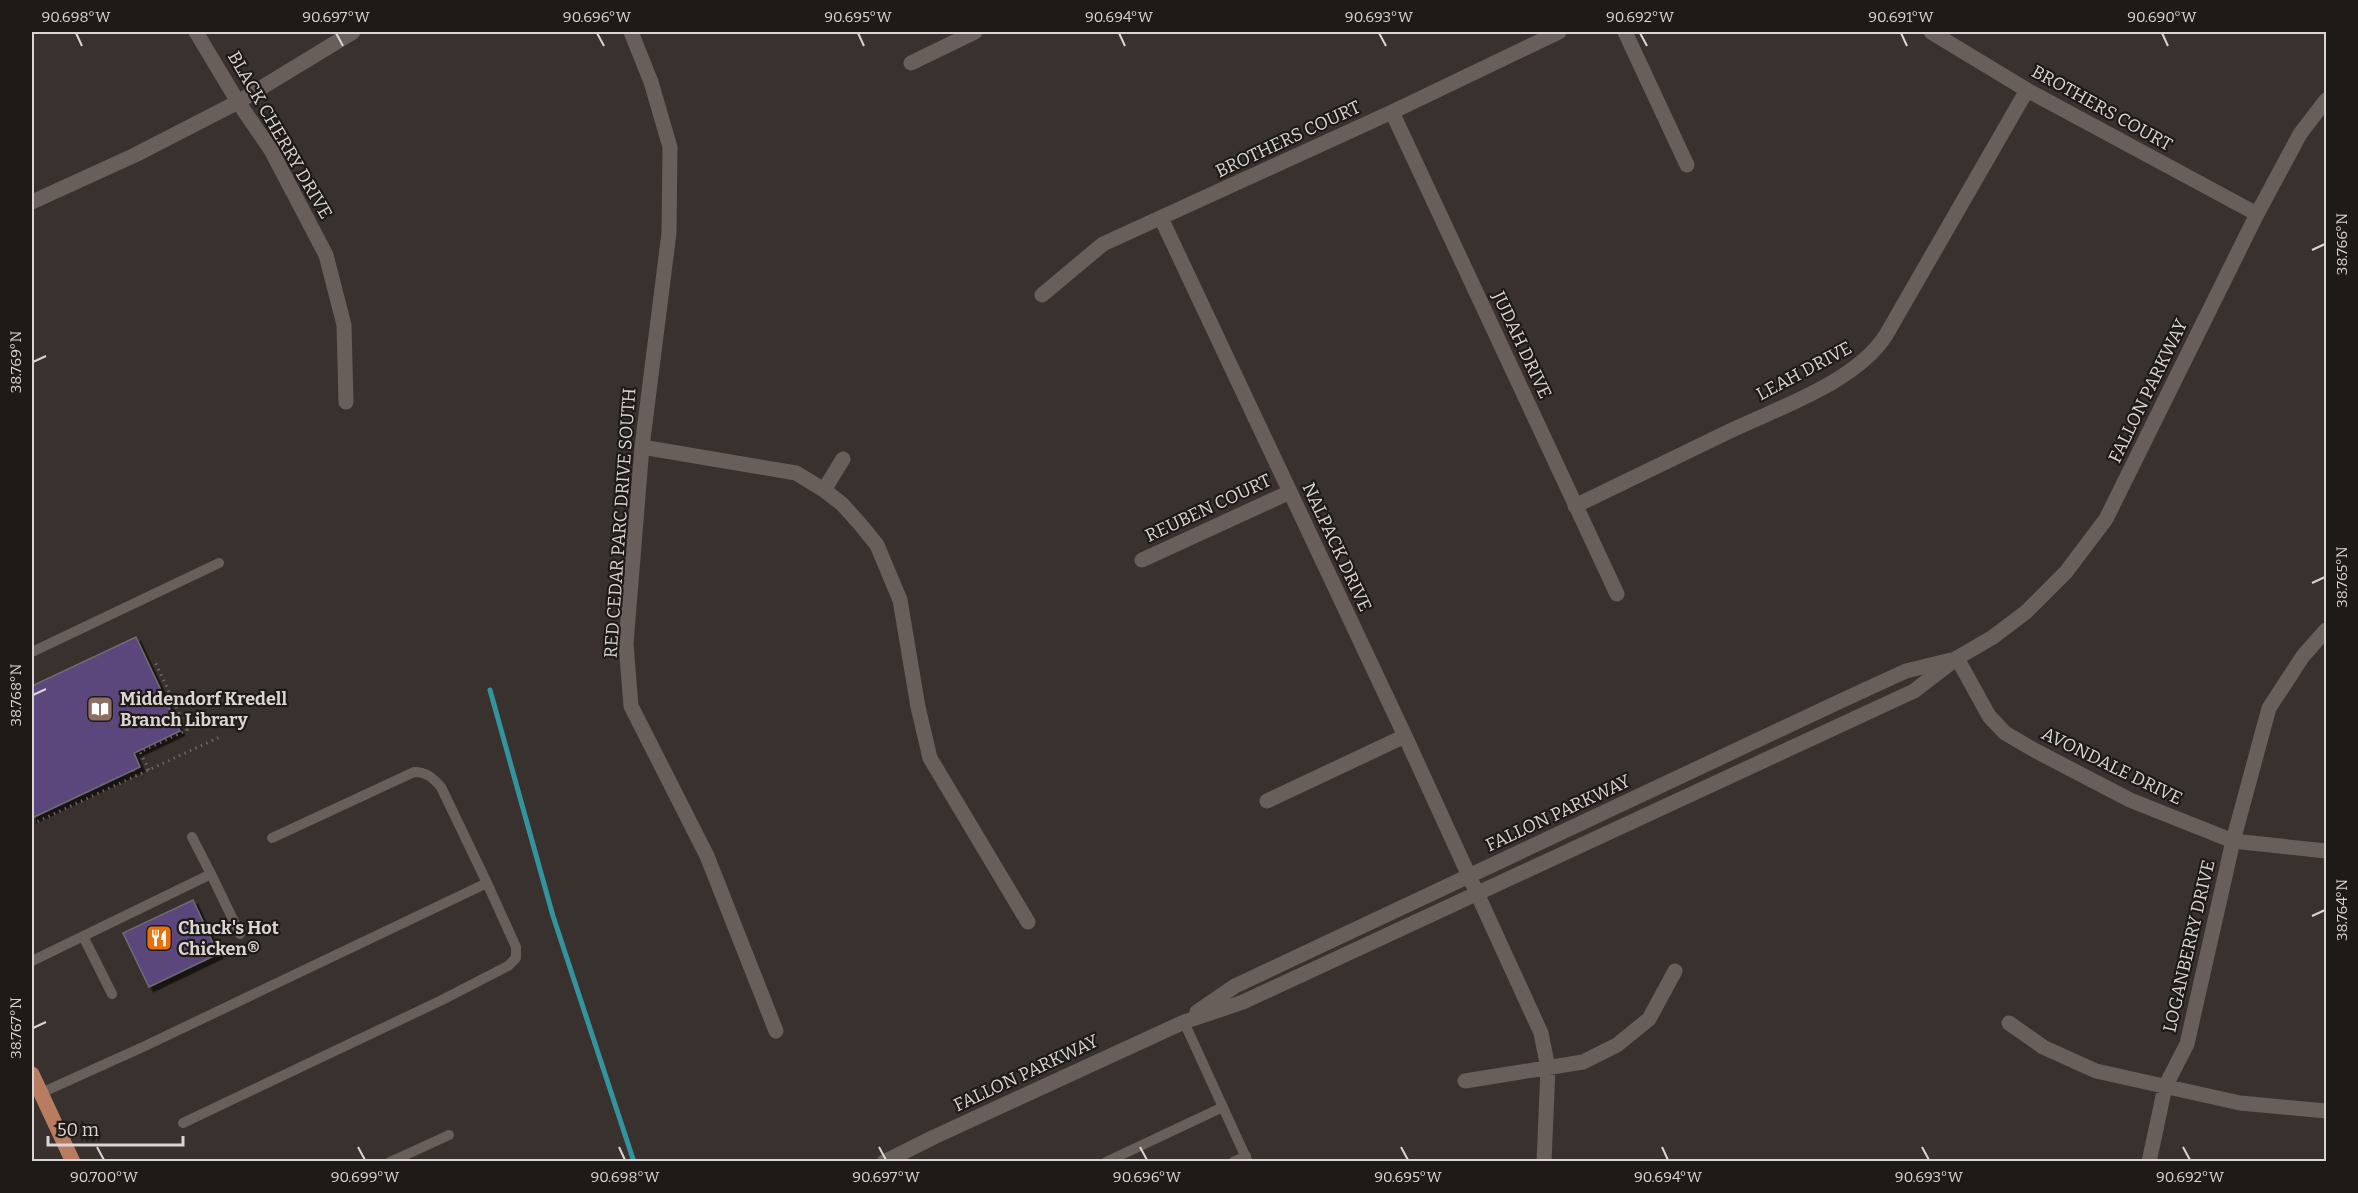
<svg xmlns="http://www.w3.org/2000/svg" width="2358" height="1193" viewBox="0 0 2358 1193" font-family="Bitter,serif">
	<defs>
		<filter id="shadow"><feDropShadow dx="4.5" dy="4.5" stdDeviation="0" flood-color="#0009"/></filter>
	</defs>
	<rect width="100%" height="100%" fill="#39312d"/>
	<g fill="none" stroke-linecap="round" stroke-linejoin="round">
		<!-- stream -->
		<path stroke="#33939e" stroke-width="5" d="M490 690 553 916 634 1162"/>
	</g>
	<!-- building -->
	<path fill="#5b467c" stroke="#6e6c74" stroke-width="1.5" filter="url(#shadow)" d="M136 637 180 731 134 753 140 767 32 818V686Z
		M193 900 218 954 149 987 123 933Z"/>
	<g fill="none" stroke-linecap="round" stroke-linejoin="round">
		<!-- path -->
		<path stroke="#6e6663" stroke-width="3" stroke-dasharray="1.5 4.5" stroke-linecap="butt" d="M133 770 136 776
			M149 770 140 752 187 730 155 662
			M32 824 222 736"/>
		<!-- service -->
		<path stroke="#685f5b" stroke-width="10" d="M32 652 219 563
			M211 874 240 934
			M83 936 112 994
			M32 961 211 874 192 837
			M1184 1022 1248 1162
			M41 1093 145 1046 487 883 441 787C433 778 427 772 414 772L272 838
			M183 1123 442 1000 508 966 516 958V947L487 883
			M390 1162 449 1135
			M1106 1162 1223 1107
			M1233 1162 1246 1156"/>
		<!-- minor -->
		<path stroke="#685f5b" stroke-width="15" d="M196 32 238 102 271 150 326 255 344 325 346 402
			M631 32 651 82 670 147 669 233 642 447 626 644 631 706 707 856 776 1031
			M1625 32 1687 165
			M1931 32 2027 90 2257 214
			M911 63 975 32
			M1392 112 1617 594
			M32 202 135 155 238 102 353 32
			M1161 218 1405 736 1541 1033 1548 1068 1544 1162
			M1042 295 1103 244 1392 112 1559 32
			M642 447 796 473 824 490 842 504 860 524 877 545 900 600 918 707 930 758 1028 922
			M824 490 843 459
			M1575 506C1627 481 1680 455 1732 430 1781 407 1857 381 1886 335L2027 90
			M1142 560 1290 492
			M1957 658 1989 716 2005 733 2036 751 2130 800 2233 841 2326 851
			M1267 801 1405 736
			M2009 1023 2043 1047 2096 1071 2240 1103 2326 1111
			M1465 1081 1583 1062 1617 1045 1649 1019 1675 971
			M2149 1162 2165 1087 2187 1044 2233 841 2269 708 2303 656 2326 630"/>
		<!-- tertiary -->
		<path stroke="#685f5b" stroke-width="15" d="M1197 1012 1235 986 1845 699 1906 671 1951 660
			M884 1162 934 1137 1184 1022 1243 1002 1914 691 1957 658 1993 637 2026 612 2066 572 2106 519 2257 214 2300 134 2326 100"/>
		<!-- primary -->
		<path stroke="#b87c61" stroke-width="15" d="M32 1074 73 1162"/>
	</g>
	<!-- ticks -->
	<path fill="none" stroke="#dad4d2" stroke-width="2" d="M76 33 82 46M336 33 343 46M597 33 604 46M858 33 864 46M1119 33 1125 46M1379 33 1386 46M1640 33 1647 46M1901 33 1907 46M2162 33 2168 46M2312 250 2325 244M33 362 46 356M2312 583 2325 577M33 695 46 689M2312 916 2325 910M33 1028 46 1022M97 1147 104 1160M358 1147 365 1160M619 1147 625 1160M879 1147 886 1160M1140 1147 1147 1160M1401 1147 1408 1160M1662 1147 1668 1160M1922 1147 1929 1160M2183 1147 2190 1160"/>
	<!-- icons -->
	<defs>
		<symbol id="library-square" viewBox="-11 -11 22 22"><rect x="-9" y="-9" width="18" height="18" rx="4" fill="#8d6e63" stroke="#1e1a18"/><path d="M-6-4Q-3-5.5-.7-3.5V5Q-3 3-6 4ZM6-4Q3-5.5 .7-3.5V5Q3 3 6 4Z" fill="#fff"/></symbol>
		<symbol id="restaurant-square" viewBox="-11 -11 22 22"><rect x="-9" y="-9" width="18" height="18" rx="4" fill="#e8710a" stroke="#1e1a18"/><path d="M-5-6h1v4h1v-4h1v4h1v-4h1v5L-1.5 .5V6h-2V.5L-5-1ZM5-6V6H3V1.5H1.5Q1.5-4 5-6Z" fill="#fff"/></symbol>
	</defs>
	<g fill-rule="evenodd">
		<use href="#library-square" x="85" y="694" width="30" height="30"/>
		<use href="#restaurant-square" x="144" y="923" width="30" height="30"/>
	</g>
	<g text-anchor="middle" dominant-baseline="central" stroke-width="4.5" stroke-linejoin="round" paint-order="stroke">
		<!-- street labels -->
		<g font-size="18" fill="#dad4d2" stroke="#1e1a18">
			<text transform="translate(2102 108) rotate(29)">BROTHERS COURT</text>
			<text transform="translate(280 135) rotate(60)">BLACK CHERRY DRIVE</text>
			<text transform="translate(1288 139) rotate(-25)">BROTHERS COURT</text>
			<text transform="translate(1522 345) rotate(65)">JUDAH DRIVE</text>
			<text transform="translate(1804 371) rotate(-28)">LEAH DRIVE</text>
			<text transform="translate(2148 391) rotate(-64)">FALLON PARKWAY</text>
			<text transform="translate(1208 508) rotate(-25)">REUBEN COURT</text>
			<text transform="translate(620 523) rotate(-86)">RED CEDAR PARC DRIVE SOUTH</text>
			<text transform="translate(1337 547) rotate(65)">NALPACK DRIVE</text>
			<text transform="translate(2112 766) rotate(26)">AVONDALE DRIVE</text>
			<text transform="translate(1558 813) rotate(-25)">FALLON PARKWAY</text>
			<text transform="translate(2189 946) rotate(-77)">LOGANBERRY DRIVE</text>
			<text transform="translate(1026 1073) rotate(-25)">FALLON PARKWAY</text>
		</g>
		<!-- poi labels -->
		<g font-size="18" font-weight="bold" fill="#dad4d2" stroke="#1e1a18" text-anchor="start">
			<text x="120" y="699">Middendorf Kredell<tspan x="120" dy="21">Branch Library</tspan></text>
			<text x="178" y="928">Chuck's Hot<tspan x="178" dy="21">Chicken®</tspan></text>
		</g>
	</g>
	<!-- border -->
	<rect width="2358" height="1193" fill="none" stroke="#1e1a18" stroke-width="66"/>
	<!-- scale -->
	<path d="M48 1136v9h135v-9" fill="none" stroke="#dad4d2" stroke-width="3"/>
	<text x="57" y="1136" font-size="18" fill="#dad4d2" stroke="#1e1a18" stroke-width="4.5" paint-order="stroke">50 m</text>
	<rect x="33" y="33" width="2292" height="1127" fill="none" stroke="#dad4d2" stroke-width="2"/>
	<g font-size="15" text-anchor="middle" fill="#dad4d2">
		<text x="76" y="22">90.698°W</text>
		<text x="336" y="22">90.697°W</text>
		<text x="597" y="22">90.696°W</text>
		<text x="858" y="22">90.695°W</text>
		<text x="1119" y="22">90.694°W</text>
		<text x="1379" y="22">90.693°W</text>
		<text x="1640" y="22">90.692°W</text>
		<text x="1901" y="22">90.691°W</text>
		<text x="2162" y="22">90.690°W</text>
		<text transform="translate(2342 244) rotate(-90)" y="5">38.766°N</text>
		<text transform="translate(16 362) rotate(-90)" y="5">38.769°N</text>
		<text transform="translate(2342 577) rotate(-90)" y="5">38.765°N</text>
		<text transform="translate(16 695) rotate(-90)" y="5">38.768°N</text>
		<text transform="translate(2342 910) rotate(-90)" y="5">38.764°N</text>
		<text transform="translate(16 1028) rotate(-90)" y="5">38.767°N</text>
		<text x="104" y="1182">90.700°W</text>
		<text x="365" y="1182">90.699°W</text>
		<text x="625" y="1182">90.698°W</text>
		<text x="886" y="1182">90.697°W</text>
		<text x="1147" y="1182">90.696°W</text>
		<text x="1408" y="1182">90.695°W</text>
		<text x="1668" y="1182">90.694°W</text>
		<text x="1929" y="1182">90.693°W</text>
		<text x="2190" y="1182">90.692°W</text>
	</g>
</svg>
